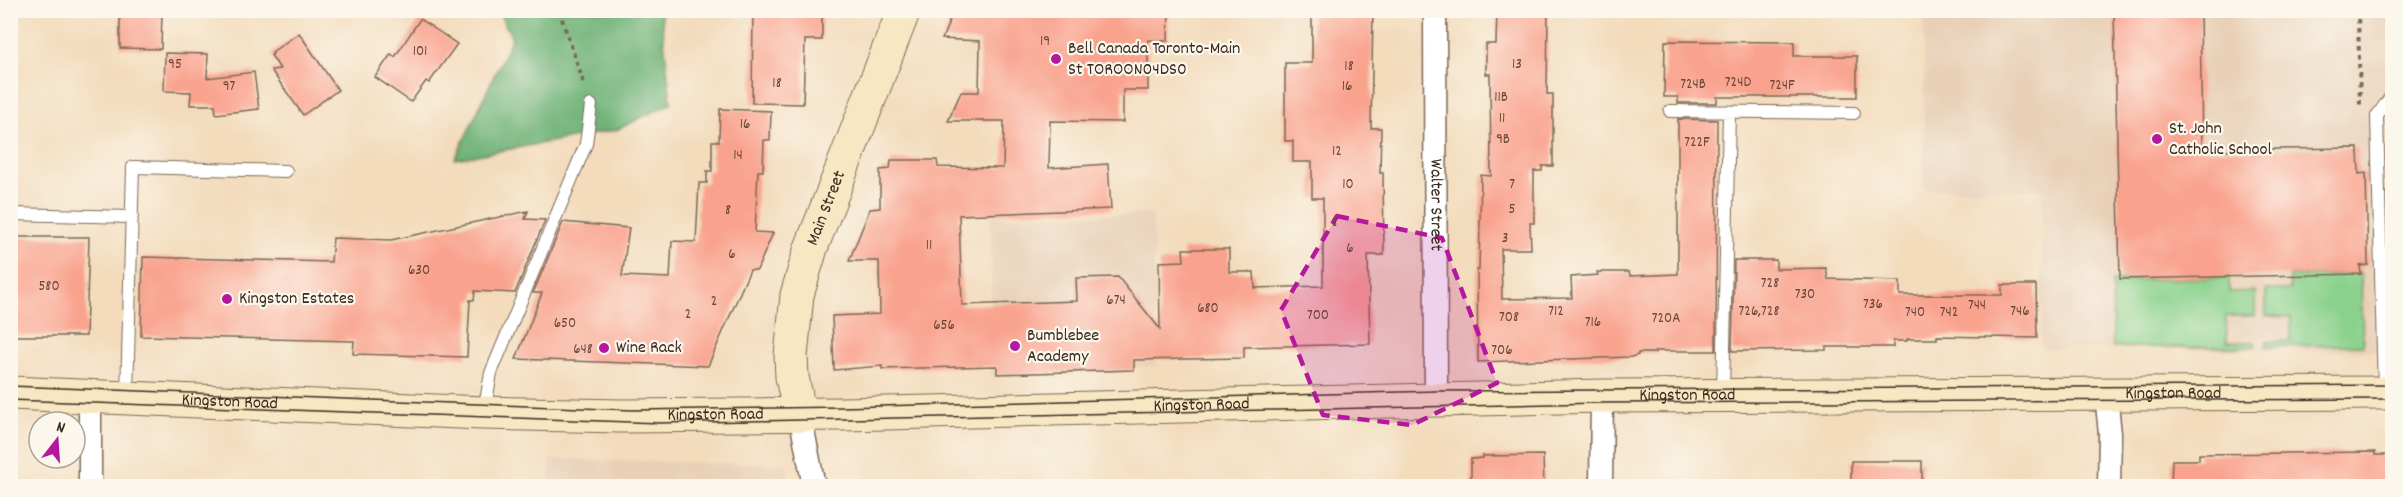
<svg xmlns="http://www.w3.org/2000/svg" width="2403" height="497" viewBox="0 0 2403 497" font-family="Dekko,sans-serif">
	<rect width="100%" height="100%" fill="#fbf7ec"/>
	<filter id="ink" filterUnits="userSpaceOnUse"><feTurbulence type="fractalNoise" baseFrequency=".0167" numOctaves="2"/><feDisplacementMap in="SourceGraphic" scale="12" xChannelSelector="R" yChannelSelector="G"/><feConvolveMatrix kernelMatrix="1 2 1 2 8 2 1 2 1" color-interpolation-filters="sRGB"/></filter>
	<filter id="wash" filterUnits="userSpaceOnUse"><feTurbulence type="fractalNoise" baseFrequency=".008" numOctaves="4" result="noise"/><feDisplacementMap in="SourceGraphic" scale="24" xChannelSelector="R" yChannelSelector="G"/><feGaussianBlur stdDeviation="1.35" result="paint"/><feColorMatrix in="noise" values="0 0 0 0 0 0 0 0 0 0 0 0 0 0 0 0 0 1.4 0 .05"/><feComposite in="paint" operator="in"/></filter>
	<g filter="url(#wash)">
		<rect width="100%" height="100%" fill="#f3dbbc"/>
		<!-- built -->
		<path fill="#e8cfb6" d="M1924 11H2392V89L2389 90V351L2041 349 2042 190 1924 189Z
			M1153 214 1157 366 991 377V217Z
			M550 459 788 465V486H549Z"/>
		<!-- green -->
		<path fill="#8ad18c" stroke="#627e55" stroke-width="1.5" d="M2361 274 2363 345 2266 346 2267 341H2291V317L2266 316V290H2290V276Z
			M2229 277V292L2255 291V316H2226L2227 342H2255V347H2113L2112 281Z"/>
		<!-- forest -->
		<path fill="#6fb378" stroke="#556e4b" stroke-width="1.5" d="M498 11H661L671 103 616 130 455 159 512 38Z"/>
		<g id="blocks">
			<!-- building -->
			<path fill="#f9a38e" d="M753 10H822V40H805L803 104 752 103Z
				M954 10H1169L1168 41 1148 40V90H1123V122L1050 121 1049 168 1108 164 1111 209 959 215 962 305 1077 301 1076 278 1118 277 1160 329 1159 262 1184 261 1183 249H1229V272H1254L1255 288 1323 286V198H1312V162H1293V141H1285V63H1312V10H1373L1371 128H1381L1380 173H1383L1384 255H1368L1370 344 1244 347V358L1134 360V370L997 374V366L882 369V366L834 370 832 316 880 314 879 261H849L870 209 880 208V170L890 169 891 160H937L938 167 1003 168 1004 121H948L961 92H979L980 41 942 39Z
				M1497 10H1548L1547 94H1553V166H1542V171H1534V223H1530L1531 249H1501L1502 299 1572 298 1571 277 1598 275 1597 272H1629L1630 276 1678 274V119L1717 120 1716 351H1655V353H1638V355L1631 357 1478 362 1477 270H1479L1481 175 1491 176 1490 74H1486V44H1496Z
				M2114 10H2200L2202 150 2358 148 2359 174 2366 173 2368 265 2360 266 2361 274 2120 279Z
				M120 11 162 12 161 49 120 48Z
				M420 19 457 44 429 83 426 81 411 102 375 77 391 54 395 57Z
				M299 33 338 90 303 115 271 70 280 69 271 55 273 54 272 52Z
				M1665 41 1794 42V56H1857V97H1717V103H1678V97H1664Z
				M165 53 208 54 207 78 254 72 259 109 216 114 215 105H190L191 92 164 91Z
				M720 109 771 111 770 140H764L763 171H758L755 232 773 233 757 270H750L708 366 516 359 542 293H533L563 222 629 228 622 276 670 278 672 241 696 242 699 183H707V171H712V141H719Z
				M528 211 525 219 545 220 515 293 475 291 474 300H470L467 357 353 354 354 341 141 336 143 257 331 262 333 238 391 240Z
				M10 237H89L86 336H10Z
				M1734 260H1776V269L1826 268 1828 279 1900 281V295H2002V285H2036L2037 338 1937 336V339H1907V341H1893V347H1826V350L1732 351Z
				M2375 452V455H2392V486H2171L2172 460H2199V454Z
				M1543 455 1544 486H1471V459L1483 458V456Z
				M1851 461H1922V486H1851Z"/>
		</g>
	</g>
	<g filter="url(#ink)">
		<use href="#blocks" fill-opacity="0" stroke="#7b6855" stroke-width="1.5"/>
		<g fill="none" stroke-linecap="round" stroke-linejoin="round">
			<defs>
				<path id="lane" d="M1670 111 1854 113
					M10 214 132 217
					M2384 391 2377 116 2392 95
					M1723 395 1729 112
					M127 396 133 167 286 171
					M484 412 491 373 586 144 591 105"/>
				<g id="street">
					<path id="s1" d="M1435 10 1436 400"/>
					<path d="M2106 394 2110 434 2109 486"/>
					<path d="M800 415 814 486"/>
					<path d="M90 486V396"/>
					<path d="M1601 486 1602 396"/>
				</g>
				<g id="secondary">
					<path id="s2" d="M10 393 483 413 622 416 843 414 1602 396 2392 393"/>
					<path id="s3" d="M800 415 792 377 791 356 797 295 811 248 904 10"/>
				</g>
			</defs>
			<!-- lane casing -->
			<use href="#lane" stroke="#7b6855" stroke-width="14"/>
			<!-- street casing -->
			<use href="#street" stroke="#7b6855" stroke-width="25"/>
			<!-- secondary casing -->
			<use href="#secondary" stroke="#7b6855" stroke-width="35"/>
			<!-- path -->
			<path stroke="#7b6855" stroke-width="4" stroke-dasharray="4.5 4.5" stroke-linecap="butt" d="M559 10 585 87
				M2358 10 2360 106"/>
			<!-- lane -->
			<use href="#lane" stroke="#fff" stroke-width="12"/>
			<!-- street -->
			<use href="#street" stroke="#fff" stroke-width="22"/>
			<!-- secondary -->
			<use href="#secondary" stroke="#f8e7c3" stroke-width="33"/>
			<!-- tram -->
			<path stroke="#3b2a1e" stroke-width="1.5" d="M10 386 633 410 843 407 1436 391 2392 385
				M10 400 659 423 1602 403 2392 399"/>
		</g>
	</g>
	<!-- marked area -->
	<path fill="#b5179e" fill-opacity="0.2" stroke="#b5179e" stroke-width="4.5" stroke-dasharray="12 8" stroke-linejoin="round" d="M1337 216 1442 238 1497 383 1412 425 1323 415 1281 310Z"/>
	<!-- markers -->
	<g fill="#b5179e" stroke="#fbf7ec" stroke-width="2">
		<circle cx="1056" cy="59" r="6"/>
		<circle cx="2157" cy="139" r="6"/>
		<circle cx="227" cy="299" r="6"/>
		<circle cx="1015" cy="346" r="6"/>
		<circle cx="604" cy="348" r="6"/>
	</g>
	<g text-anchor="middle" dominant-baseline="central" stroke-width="4.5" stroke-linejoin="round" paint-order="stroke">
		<!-- number labels -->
		<g font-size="15" fill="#6a483a">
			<text x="1045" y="42">19</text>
			<text x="420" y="52">101</text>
			<text x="175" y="65">95</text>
			<text x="1517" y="65">13</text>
			<text x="1349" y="67">18</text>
			<text x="1738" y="83">724D</text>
			<text x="777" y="84">18</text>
			<text x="1693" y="85">724B</text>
			<text x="1782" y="86">724F</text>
			<text x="229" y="87">97</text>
			<text x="1347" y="87">16</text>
			<text x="1501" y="98">11B</text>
			<text x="1502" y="119">11</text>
			<text x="745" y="125">16</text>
			<text x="1503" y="140">9B</text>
			<text x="1697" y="143">722F</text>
			<text x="1337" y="152">12</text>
			<text x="738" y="156">14</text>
			<text x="1348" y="185">10</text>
			<text x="1512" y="185">7</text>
			<text x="1512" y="210">5</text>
			<text x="728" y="211">8</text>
			<text x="1335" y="223">8</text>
			<text x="1505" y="239">3</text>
			<text x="929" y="246">11</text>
			<text x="1350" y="249">6</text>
			<text x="732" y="255">6</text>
			<text x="419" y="271">630</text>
			<text x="1770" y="284">728</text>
			<text x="49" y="287">580</text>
			<text x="1805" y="295">730</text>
			<text x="1116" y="301">674</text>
			<text x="714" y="302">2</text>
			<text x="1873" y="305">736</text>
			<text x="1977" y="306">744</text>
			<text x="1208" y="309">680</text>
			<text x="1556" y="312">712</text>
			<text x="1759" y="312">726,728</text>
			<text x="2020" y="312">746</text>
			<text x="1915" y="313">740</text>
			<text x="1949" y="313">742</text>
			<text x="688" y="315">2</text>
			<text x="1318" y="316">700</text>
			<text x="1509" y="318">708</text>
			<text x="1666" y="319">720A</text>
			<text x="1593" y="323">716</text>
			<text x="565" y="324">650</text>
			<text x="944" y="326">656</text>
			<text x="583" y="350">648</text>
			<text x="1502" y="351">706</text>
		</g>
		<!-- poi labels -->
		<g font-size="18" fill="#3b2a1e" stroke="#fbf7ec" text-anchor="start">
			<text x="1068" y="49">Bell Canada Toronto-Main<tspan x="1068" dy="21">St TOROON04DS0</tspan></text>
			<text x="2169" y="129">St. John<tspan x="2169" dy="21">Catholic School</tspan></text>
			<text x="239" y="299">Kingston Estates</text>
			<text x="1027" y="336">Bumblebee<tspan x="1027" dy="21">Academy</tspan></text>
			<text x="616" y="348">Wine Rack</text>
		</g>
		<!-- street labels -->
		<g font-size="18" fill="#3b2a1e" stroke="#fbf7ec">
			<text stroke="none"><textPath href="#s1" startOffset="195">Walter Street</textPath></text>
			<text stroke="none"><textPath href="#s3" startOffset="213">Main Street</textPath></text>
			<text stroke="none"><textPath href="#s2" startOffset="2164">Kingston Road</textPath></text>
			<text stroke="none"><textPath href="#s2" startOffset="1678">Kingston Road</textPath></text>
			<text stroke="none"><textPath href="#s2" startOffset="220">Kingston Road</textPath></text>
			<text stroke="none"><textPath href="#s2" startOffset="1192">Kingston Road</textPath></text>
			<text stroke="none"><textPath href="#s2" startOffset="706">Kingston Road</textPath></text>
		</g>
	</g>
	<!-- margin -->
	<rect width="2403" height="497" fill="none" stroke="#fbf7ec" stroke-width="36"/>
	<!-- north arrow -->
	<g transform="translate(57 440) rotate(17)"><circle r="28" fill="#fbf7ec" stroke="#aea59a" stroke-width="1.5"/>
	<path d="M0-4.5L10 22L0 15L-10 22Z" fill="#b5179e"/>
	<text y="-9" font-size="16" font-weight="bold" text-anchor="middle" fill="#3b2a1e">N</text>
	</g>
</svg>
